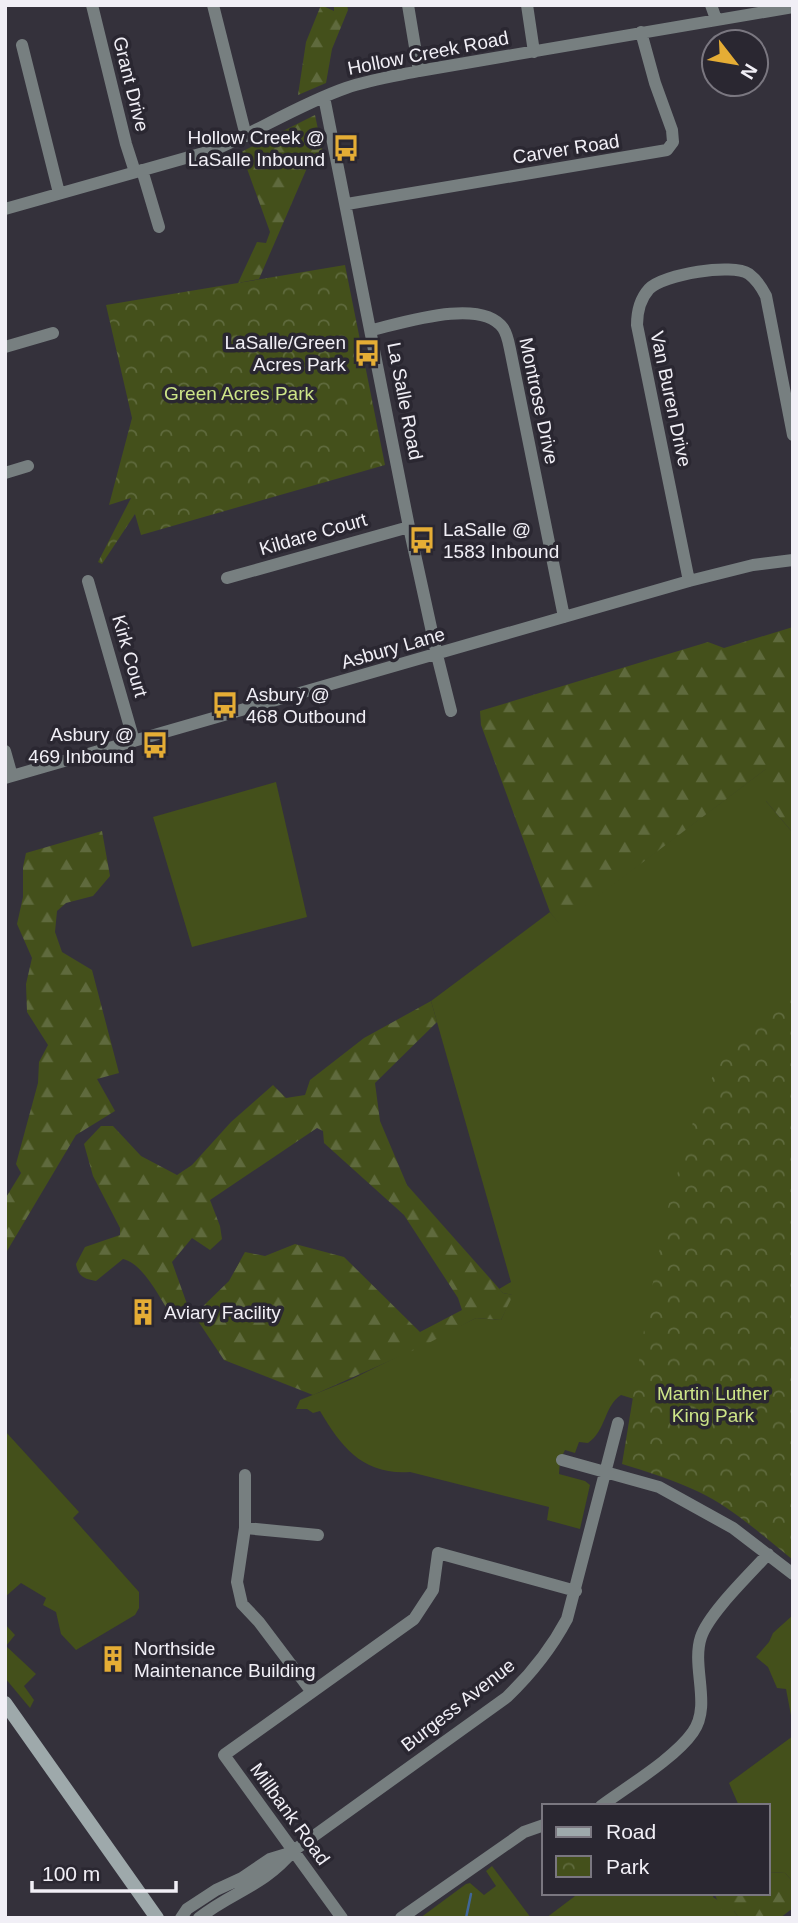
<svg xmlns="http://www.w3.org/2000/svg" width="798" height="1923" viewBox="0 0 798 1923" font-family="Helvetica,sans-serif">
	<defs>
		<pattern id="forest-firs" width="22" height="20" patternUnits="userSpaceOnUse" patternTransform="scale(1.75)"><rect width="22" height="20" fill="#44501b"/><path d="M5 1l3.5 6h-7zM16 11l3.5 6h-7z" fill="#5f6a3d"/></pattern>
		<pattern id="park-crowns" width="20" height="18" patternUnits="userSpaceOnUse" patternTransform="scale(1.75)"><rect width="20" height="18" fill="#44501b"/><path d="M2 6a3 3 0 1 1 6 0M12 15a3 3 0 1 1 6 0" fill="none" stroke="#5f6a3d"/></pattern>
	</defs>
	<rect width="100%" height="100%" fill="#34313b"/>
	<!-- green -->
	<path fill="#44501b" d="M767 768 766 801 793 833V1260L634 1399 621 1395C604 1406 606 1431 588 1443L579 1442 575 1453 565 1450 560 1460 559 1474 585 1481 590 1485 580 1529 547 1520 549 1507 410 1472C363 1475 342 1448 320 1411L313 1413 307 1409H296L300 1400 350 1380 476 1318 501 1320 512 1295 503 1293 499 1289 511 1282 431 1001 550 912 560 924Z
		M276 782 307 917 192 947 153 817Z
		M5 1431 79 1512 73 1518 139 1592V1608L135 1615 76 1650 61 1634 56 1612 43 1605 46 1598 21 1583 5 1597Z
		M793 1615V1726L786 1689 777 1688 768 1667 756 1657 769 1642 773 1633Z
		M5 1624 15 1635 6 1646 36 1674 24 1686 34 1700 30 1708 5 1678Z
		M793 1736V1882L785 1873 768 1872V1806H739L729 1783Z
		M492 1866 531 1918H420L466 1884 470 1883 484 1895 496 1886 486 1871Z
		M579 1893H714L713 1897 734 1911 739 1918H546Z"/>
	<!-- forest -->
	<path fill="url(#forest-firs)" d="M321 5 334 11V5H347L348 10 332 49 326 83 298 95 306 42Z
		M315 115 324 158 310 161 259 279 238 283 257 242 266 243 270 232 241 152Z
		M793 627V833L766 801V769L560 925 550 912 481 725 480 711 708 642 724 648Z
		M102 831 110 876 93 896 66 903 57 911 55 932 62 952 92 970 119 1073 97 1079 115 1111 76 1135 7 1251 5 1250V1199L21 1173 16 1164 38 1083 39 1062 48 1045 27 1012 26 984 32 958 17 924 23 897V867L26 853Z
		M431 1001 437 1022 375 1083 380 1121 407 1185 503 1293 513 1295 501 1320 476 1318 423 1346 313 1395 224 1360 194 1315 229 1281 245 1252 265 1256 295 1244 344 1257 420 1332 462 1310 458 1298 404 1215 324 1143 323 1131 317 1128 210 1200 220 1226 222 1239 210 1250 192 1238 172 1262 187 1304 183 1313 172 1317C161 1300 143 1263 123 1259L96 1281C84 1279 78 1276 76 1264L85 1247 120 1235V1228L93 1176 84 1144 101 1126H113L141 1156 177 1175 192 1165 231 1122 273 1085 286 1098 305 1095 310 1080 364 1038Z
		M768 1872 785 1873 793 1882V1908L780 1918H739L734 1911 722 1910 714 1893H768Z"/>
	<!-- park -->
	<path fill="url(#park-crowns)" d="M345 265 385 465 141 535 135 514 102 564 98 562 131 498 109 505 132 418 106 305Z
		M793 985V1560C763 1536 734 1509 699 1492 674 1480 648 1472 622 1464L647 1312 670 1198 693 1122 709 1083 734 1040 773 1000Z"/>
	<g fill="none" stroke-linecap="round" stroke-linejoin="round">
		<!-- stream -->
		<path stroke="#406698" stroke-width="2.5" d="M466 1918 471 1894"/>
		<!-- minor -->
		<path stroke="#777f80" stroke-width="12" d="M92 5 126 144 135 172
			M213 5 246 136
			M408 5 419 71
			M527 5 534 52
			M711 5 716 19
			M22 45 59 193
			M324 97 409 527 437 655 451 711
			M142 170 159 227
			M347 204 667 150 673 142 672 130 655 83 641 32
			M5 209 214 150C258 131 300 104 346 88 369 80 395 76 419 71L793 7
			M372 330C402 323 481 297 503 328 508 335 509 345 511 354L564 617
			M5 347 53 333
			M5 473 28 466
			M227 578 409 527
			M88 581 134 741
			M689 581 637 325C637 312 640 299 649 289 664 274 732 263 749 274 757 280 762 288 766 296L793 435
			M5 751 12 776
			M5 778 689 581 753 565 793 560
			M562 1460 659 1487 733 1528 793 1574
			M245 1475V1528L237 1582 242 1604 259 1622 311 1691
			M245 1528 318 1535
			M601 1806C628 1786 675 1758 693 1732 712 1705 691 1667 701 1637 709 1613 750 1574 768 1554
			M181 1918 187 1909 216 1890 242 1878 270 1859 293 1852
			M199 1918C233 1891 263 1887 293 1851L507 1697C532 1673 551 1649 567 1619L618 1423
			M342 1918 224 1755 414 1619 433 1590 438 1553 576 1591
			M401 1918 524 1832 544 1825"/>
		<!-- secondary -->
		<path stroke="#9ea9ab" stroke-width="14" d="M5 1703 157 1918"/>
	</g>
	<!-- icons -->
	<defs>
		<symbol id="bus-bare" viewBox="-9 -9 18 18"><path d="M-5-6H5V4H4V6H2V4H-2V6H-4V4H-5ZM-3.5-4V0h7V-4ZM-3.5 1.2v1.5H-2V1.2ZM2 1.2v1.5H3.5V1.2Z" fill="#e5ad35" stroke="#2a2731" stroke-width="2.5" paint-order="stroke"/></symbol>
		<symbol id="building-bare" viewBox="-9 -9 18 18"><path d="M-4-6H4V6H1V3H-1V6H-4ZM-2.5-4.3h1.7v1.8h-1.7ZM.8-4.3h1.7v1.8H.8ZM-2.5-1h1.7V.8h-1.7ZM.8-1h1.7V.8H.8Z" fill="#e5ad35" stroke="#2a2731" stroke-width="2.5" paint-order="stroke"/></symbol>
	</defs>
	<g fill-rule="evenodd">
		<use href="#bus-bare" x="327" y="129" width="38" height="38"/>
		<use href="#bus-bare" x="348" y="334" width="38" height="38"/>
		<use href="#bus-bare" x="403" y="521" width="38" height="38"/>
		<use href="#bus-bare" x="206" y="686" width="38" height="38"/>
		<use href="#bus-bare" x="136" y="726" width="38" height="38"/>
		<use href="#building-bare" x="124" y="1293" width="38" height="38"/>
		<use href="#building-bare" x="94" y="1640" width="38" height="38"/>
	</g>
	<g text-anchor="middle" dominant-baseline="central" stroke-width="7" stroke-linejoin="round" paint-order="stroke">
		<!-- street labels -->
		<g font-size="19" fill="#f1eff6" stroke="#2a2731">
			<text transform="translate(428 53) rotate(-11)">Hollow Creek Road</text>
			<text transform="translate(131 84) rotate(76)">Grant Drive</text>
			<text transform="translate(566 149) rotate(-9)">Carver Road</text>
			<text transform="translate(671 399) rotate(78)">Van Buren Drive</text>
			<text transform="translate(405 401) rotate(79)">La Salle Road</text>
			<text transform="translate(539 401) rotate(78)">Montrose Drive</text>
			<text transform="translate(313 534) rotate(-16)">Kildare Court</text>
			<text transform="translate(393 648) rotate(-16)">Asbury Lane</text>
			<text transform="translate(130 656) rotate(74)">Kirk Court</text>
			<text transform="translate(458 1705) rotate(-38)">Burgess Avenue</text>
			<text transform="translate(290 1814) rotate(54)">Millbank Road</text>
		</g>
		<!-- poi labels -->
		<g font-size="19" fill="#f1eff6" stroke="#2a2731" text-anchor="start">
			<text x="325" y="137" text-anchor="end">Hollow Creek @<tspan x="325" dy="22">LaSalle Inbound</tspan></text>
			<text x="346" y="342" text-anchor="end">LaSalle/Green<tspan x="346" dy="22">Acres Park</tspan></text>
			<text x="443" y="529">LaSalle @<tspan x="443" dy="22">1583 Inbound</tspan></text>
			<text x="246" y="694">Asbury @<tspan x="246" dy="22">468 Outbound</tspan></text>
			<text x="134" y="734" text-anchor="end">Asbury @<tspan x="134" dy="22">469 Inbound</tspan></text>
			<text x="164" y="1312">Aviary Facility</text>
			<text x="134" y="1648">Northside<tspan x="134" dy="22">Maintenance Building</tspan></text>
		</g>
		<!-- park labels -->
		<g font-size="19" fill="#cde588" stroke="#2a2731">
			<text x="239" y="393">Green Acres Park</text>
			<text x="713" y="1393">Martin Luther<tspan x="713" dy="22">King Park</tspan></text>
		</g>
	</g>
	<!-- border -->
	<rect width="798" height="1923" fill="none" stroke="#f1eff6" stroke-width="14"/>
	<!-- legend -->
	<rect x="542" y="1804" width="228" height="91" fill="#2a2731" stroke="#7a7780" stroke-width="2"/>
	<rect x="556" y="1827" width="35" height="10" fill="#9ea9ab" stroke="#7a7780" stroke-width="2"/>
	<text x="606" y="1839" font-size="21" fill="#f1eff6">Road</text>
	<rect x="556" y="1856" width="35" height="21" fill="url(#park-crowns)" stroke="#7a7780" stroke-width="2"/>
	<text x="606" y="1874" font-size="21" fill="#f1eff6">Park</text>
	<!-- north arrow -->
	<g transform="translate(735 63) rotate(121)"><circle r="33" fill="#2a2731" stroke="#7a7780" stroke-width="2"/>
	<path d="M0-5L12 26L0 18L-12 26Z" fill="#e5ad35"/>
	<text y="-10" font-size="19" font-weight="bold" text-anchor="middle" fill="#f1eff6">N</text>
	</g>
	<!-- scale -->
	<path d="M32 1881v10h144v-10" fill="none" stroke="#f1eff6" stroke-width="3.5"/>
	<text x="42" y="1881" font-size="21" fill="#f1eff6" stroke="#2a2731" stroke-width="5" paint-order="stroke">100 m</text>
</svg>
